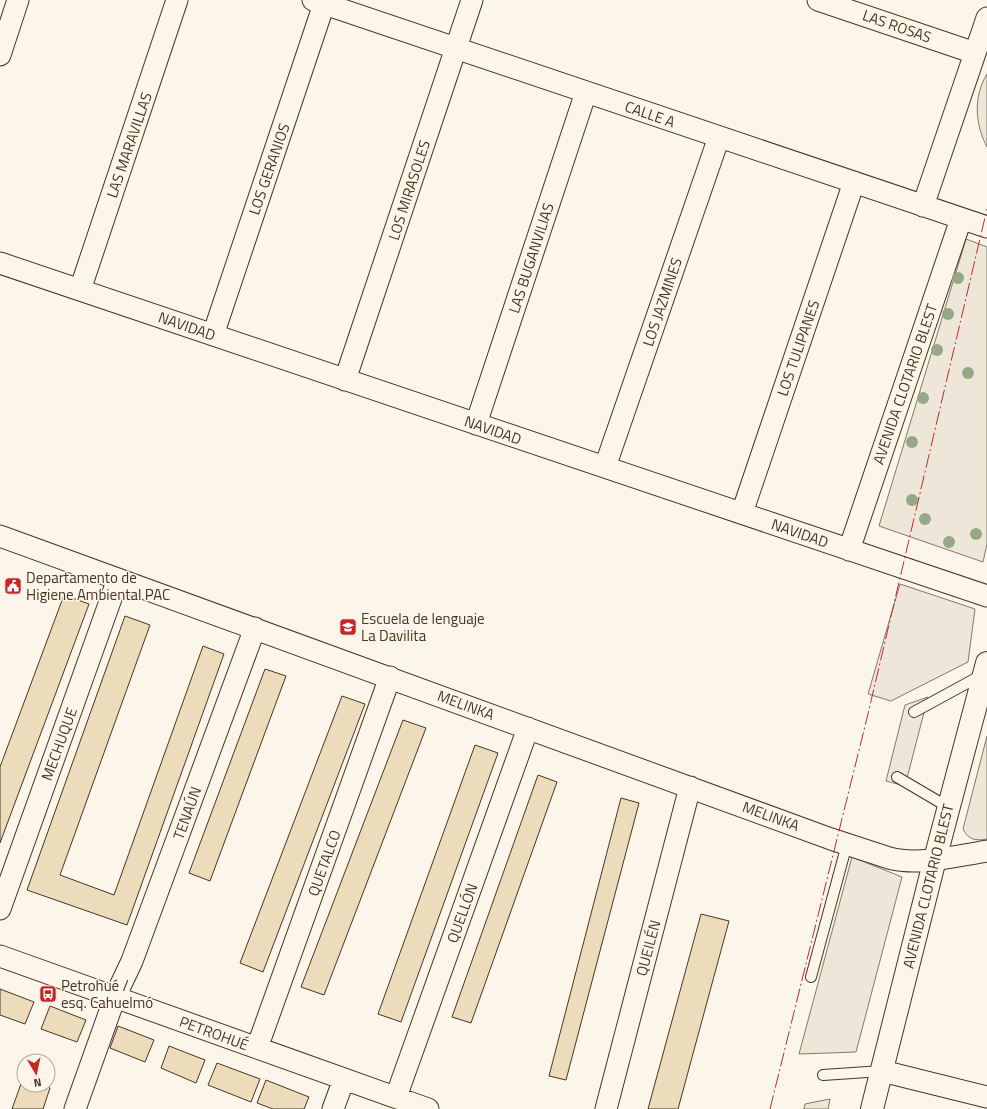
<svg xmlns="http://www.w3.org/2000/svg" width="987" height="1109" viewBox="0 0 987 1109" font-family="'Titillium Web',sans-serif">
	<rect width="100%" height="100%" fill="#fbf6e9"/>
	<!-- green -->
	<path fill="#ede6d9" stroke="#887966" d="M987 74V147C975 124 973 97 987 74Z
		M966 239 987 247V544L983 562 879 526Z
		M900 584 975 609 968 662 891 701 868 694Z
		M987 736V839C976 841 968 840 963 829Z
		M852 857 902 877 856 1052 799 1054Z"/>
	<!-- parking -->
	<path fill="#ede7d9" stroke="#887966" d="M928 697 905 786 886 781 905 705Z
		M830 1099 828 1109H804L805 1104Z"/>
	<!-- building -->
	<path fill="#ecdcbc" stroke="#4a3520" d="M64 595 89 604 0 843V767Z
		M125 616 150 625 60 875 114 895 203 646 224 654 127 925 27 890Z
		M265 669 286 676 210 881 189 873Z
		M342 696 365 704 263 972 240 963Z
		M403 720 426 728 324 995 301 987Z
		M475 745 498 753 401 1022 378 1014Z
		M538 775 557 782 471 1023 452 1017Z
		M621 798 639 803 566 1080 549 1076Z
		M701 914 729 921 678 1109H648Z
		M0 989 34 1002 25 1024 0 1015Z
		M50 1006 86 1020 77 1042 41 1029Z
		M118 1026 154 1040 145 1062 110 1048Z
		M169 1046 205 1060 196 1083 161 1068Z
		M217 1063 260 1079 251 1102 208 1085Z
		M23 1078H24V1085H43L50 1088 43 1109H12Z
		M266 1080 309 1097 304 1109H273L257 1103Z"/>
	<g fill="none" stroke-linecap="round" stroke-linejoin="round">
		<defs>
			<path id="lane" d="M914 712 982 675
				M897 777 948 807
				M811 977 847 844
				M823 1075 882 1071"/>
			<path id="street" d="M313 0 987 227
				M818 0 975 53
				M0 55 18 0
				M923 206 987 18
				M0 263 987 596
				M80 290 177 0
				M213 335 324 4
				M345 380 472 0
				M476 424 586 92
				M605 467 719 137
				M742 513 854 182
				M0 536 831 839 889 858C920 866 955 856 987 851
				M849 550 961 219
				M0 909 118 579
				M0 956 428 1109
				M257 1048 390 677
				M882 1071 987 1097
				M396 1097 528 728
				M75 1109 115 997 132 961 255 628
				M333 1109 344 1079
				M606 1109 690 787"/>
			<path id="secondary" d="M872 1109 935 859 987 663"/>
		</defs>
		<!-- lane casing -->
		<use href="#lane" stroke="#4a3520" stroke-width="12"/>
		<!-- street casing -->
		<use href="#street" stroke="#4a3520" stroke-width="23"/>
		<!-- secondary casing -->
		<use href="#secondary" stroke="#4a3520" stroke-width="24"/>
		<!-- lane -->
		<use href="#lane" stroke="#fbf6e9" stroke-width="10"/>
		<!-- street -->
		<use href="#street" stroke="#fbf6e9" stroke-width="21"/>
		<!-- secondary -->
		<use href="#secondary" stroke="#fbf6e9" stroke-width="22"/>
		<!-- power -->
		<path stroke="#c62828" stroke-width="1" stroke-dasharray="14 3 2 3" stroke-linecap="butt" d="M770 1109 867 718 987 209"/>
	</g>
	<!-- trees -->
	<g fill="#96a887">
		<circle cx="958" cy="278" r="6"/>
		<circle cx="948" cy="314" r="6"/>
		<circle cx="937" cy="350" r="6"/>
		<circle cx="968" cy="373" r="6"/>
		<circle cx="923" cy="398" r="6"/>
		<circle cx="912" cy="442" r="6"/>
		<circle cx="912" cy="500" r="6"/>
		<circle cx="925" cy="519" r="6"/>
		<circle cx="976" cy="534" r="6"/>
		<circle cx="949" cy="542" r="6"/>
	</g>
	<!-- icons -->
	<defs>
		<symbol id="civic-square" viewBox="-11 -11 22 22"><rect x="-9" y="-9" width="18" height="18" rx="4" fill="#c62828" stroke="#fbf6e9"/><path d="M-.6-6.5H3V-4.5H.6V-3L4-1V1h2V6H-6V1h2V-1L-.6-3ZM-1.2 2.5V6h2.4V2.5Z" fill="#fff"/></symbol>
		<symbol id="school-square" viewBox="-11 -11 22 22"><rect x="-9" y="-9" width="18" height="18" rx="4" fill="#c62828" stroke="#fbf6e9"/><path d="M0-5L7-2L0 1L-7-2ZM-4 1L0 2.5L4 1V4Q0 6-4 4Z" fill="#fff"/></symbol>
		<symbol id="bus-square" viewBox="-11 -11 22 22"><rect x="-9" y="-9" width="18" height="18" rx="4" fill="#c62828" stroke="#fbf6e9"/><path d="M-5-6H5V4H4V6H2V4H-2V6H-4V4H-5ZM-3.5-4V0h7V-4ZM-3.5 1.2v1.5H-2V1.2ZM2 1.2v1.5H3.5V1.2Z" fill="#fff"/></symbol>
	</defs>
	<g fill-rule="evenodd">
		<use href="#civic-square" x="3" y="576" width="20" height="20"/>
		<use href="#school-square" x="338" y="617" width="20" height="20"/>
		<use href="#bus-square" x="38" y="984" width="20" height="20"/>
	</g>
	<g text-anchor="middle" dominant-baseline="central" stroke-width="3" stroke-linejoin="round" paint-order="stroke">
		<!-- street labels -->
		<g font-size="15" fill="#4a3520" stroke="#fbf6e9">
			<text transform="translate(897 26) rotate(19)">LAS ROSAS</text>
			<text transform="translate(650 114) rotate(19)">CALLE A</text>
			<text transform="translate(129 145) rotate(-71)">LAS MARAVILLAS</text>
			<text transform="translate(269 169) rotate(-71)">LOS GERANIOS</text>
			<text transform="translate(409 190) rotate(-72)">LOS MIRASOLES</text>
			<text transform="translate(531 258) rotate(-72)">LAS BUGANVILIAS</text>
			<text transform="translate(662 302) rotate(-71)">LOS JAZMINES</text>
			<text transform="translate(187 326) rotate(19)">NAVIDAD</text>
			<text transform="translate(798 348) rotate(-71)">LOS TULIPANES</text>
			<text transform="translate(905 384) rotate(-71)">AVENIDA CLOTARIO BLEST</text>
			<text transform="translate(493 430) rotate(19)">NAVIDAD</text>
			<text transform="translate(800 533) rotate(19)">NAVIDAD</text>
			<text transform="translate(466 705) rotate(20)">MELINKA</text>
			<text transform="translate(59 744) rotate(-70)">MECHUQUE</text>
			<text transform="translate(187 813) rotate(-70)">TENAÚN</text>
			<text transform="translate(771 816) rotate(20)">MELINKA</text>
			<text transform="translate(324 863) rotate(-70)">QUETALCO</text>
			<text transform="translate(928 886) rotate(-76)">AVENIDA CLOTARIO BLEST</text>
			<text transform="translate(462 913) rotate(-70)">QUELLÓN</text>
			<text transform="translate(648 948) rotate(-75)">QUEILÉN</text>
			<text transform="translate(214 1033) rotate(20)">PETROHUÉ</text>
		</g>
		<!-- poi labels -->
		<g font-size="15" fill="#4a3520" stroke="#fbf6e9" text-anchor="start">
			<text x="26" y="577">Departamento de<tspan x="26" dy="17">Higiene Ambiental PAC</tspan></text>
			<text x="361" y="618">Escuela de lenguaje<tspan x="361" dy="17">La Davilita</tspan></text>
			<text x="61" y="985">Petrohué /<tspan x="61" dy="17">esq. Cahuelmó</tspan></text>
		</g>
	</g>
	<!-- north arrow -->
	<g transform="translate(36 1073) rotate(171)"><circle r="19" fill="#fbf6e9" stroke="#b4a999"/>
	<path d="M0-3L7 15L0 10L-7 15Z" fill="#c62828"/>
	<text y="-6" font-size="11" font-weight="bold" text-anchor="middle" fill="#4a3520">N</text>
	</g>
</svg>
